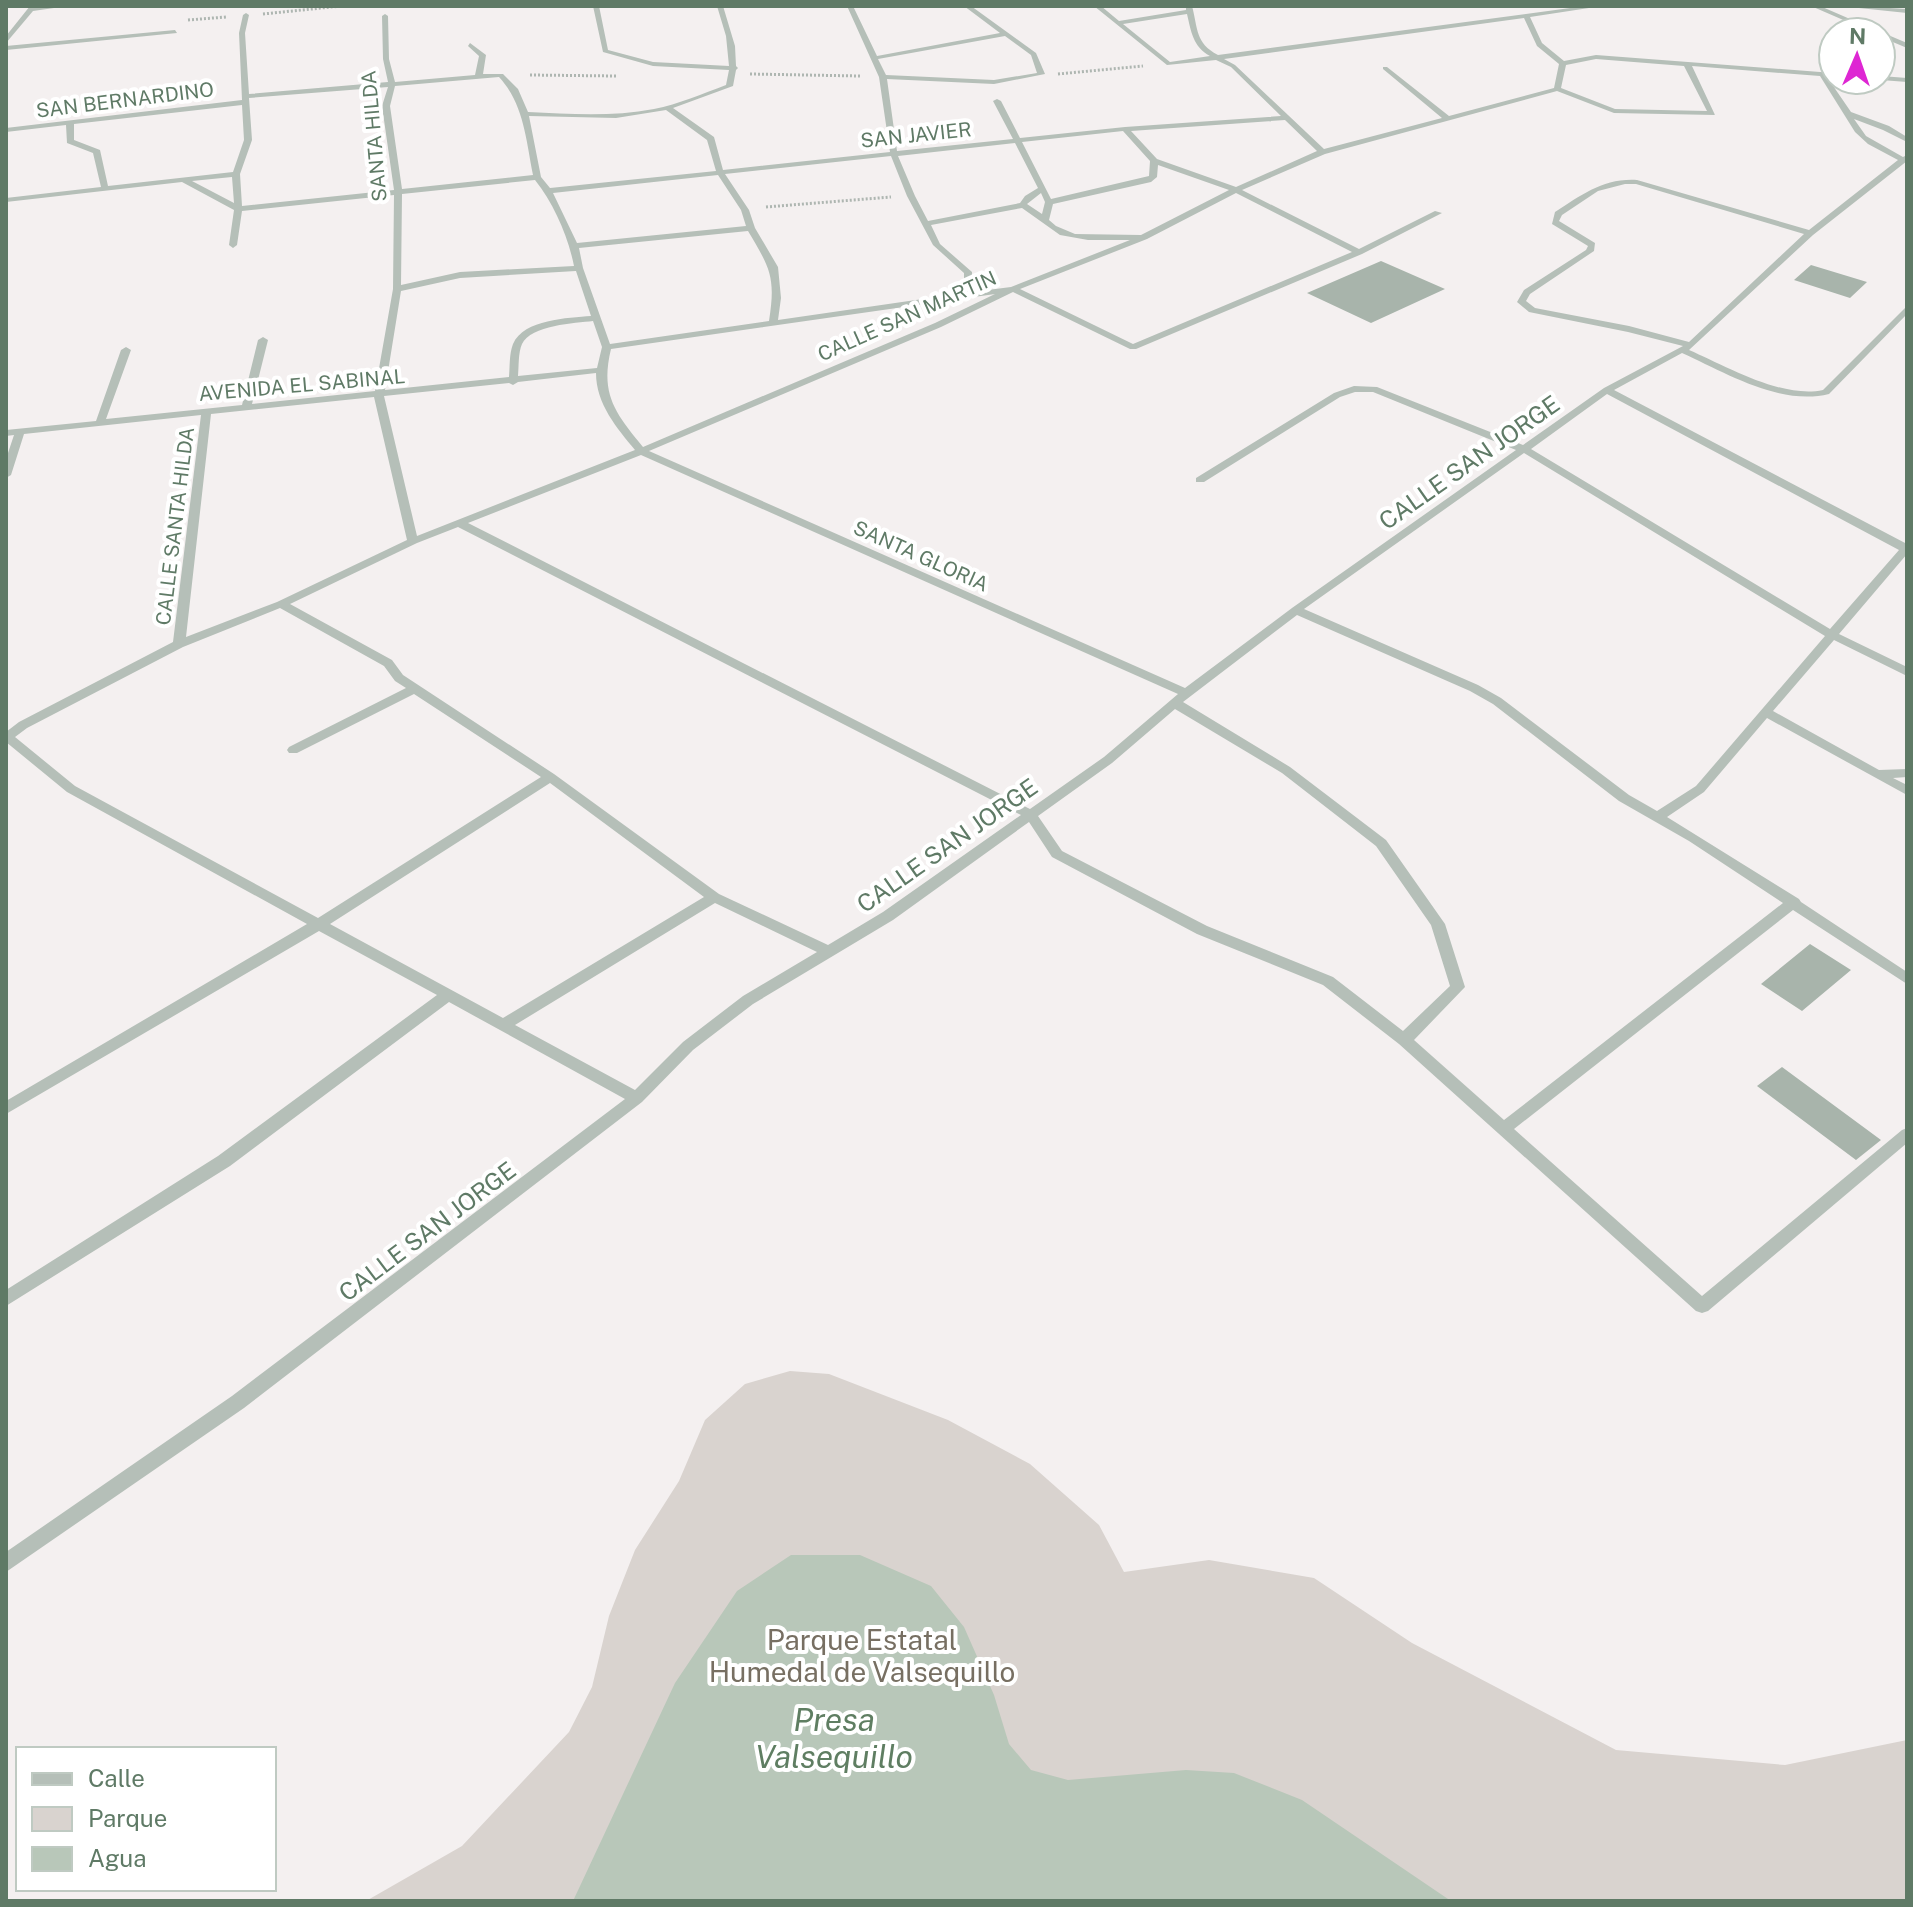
<svg xmlns="http://www.w3.org/2000/svg" width="1913" height="1907" viewBox="0 0 1913 1907" font-family="'Public Sans',sans-serif">
	<rect width="100%" height="100%" fill="#f4f0f0"/>
	<!-- green -->
	<path fill="#d9d3cf" d="M790 1371 829 1374 948 1420 1030 1464 1099 1525 1124 1572 1209 1560 1314 1578 1412 1643 1616 1750 1785 1765 1907 1740V1901H366L462 1846 569 1732 592 1687 609 1616 635 1550 679 1481 705 1420 745 1384Z"/>
	<!-- water -->
	<path fill="#b8c7b9" d="M791 1555H860L931 1586 964 1627 994 1695 1009 1744 1031 1770 1068 1780 1186 1770 1234 1773 1302 1800 1451 1901H573L675 1683 737 1591Z"/>
	<!-- building -->
	<path fill="#a8b4ab" d="M1381 261 1445 289 1371 323 1307 293Z
		M1811 265 1867 282 1850 298 1794 280Z
		M1810 944 1851 970 1802 1011 1761 984Z
		M1782 1067 1881 1140 1856 1160 1757 1086Z"/>
	<g fill="none" stroke-linecap="round" stroke-linejoin="round">
		<!-- path -->
		<path stroke="#aeb6b1" stroke-width="3" stroke-dasharray="2 2" stroke-linecap="butt" d="M263 14 341 6
			M188 20 226 17
			M750 74 860 76
			M1058 74 1143 66
			M530 75 616 76
			M766 207 891 197"/>
		<!-- minor -->
		<path fill="#b5bfb8" fill-rule="evenodd" d="M30 6H68L33 11 6 43V36Z
			M593 6H599L608 50 653 62 729 66 726 36 717 6H723L735 46 736 66 738 68 736 70 733 86 673 108 714 137 723 170 890 152 879 77 847 6H853L877 56 1000 33 964 6H971L1036 53 1045 74 994 84 887 79 897 151 1013 139 993 101 997 99 1001 101 1020 138 1125 127 1281 116 1231 67 1216 60 1167 65 1094 6H1101L1119 21 1186 10V6H1192C1198 28 1195 43 1218 55L1585 6H1602L1530 17 1542 43 1564 61 1596 55 1833 73V77H1827L1851 112 1889 126 1907 137V142L1883 130 1854 119 1866 136 1903 157 1907 155V161L1813 235 1689 350C1726 366 1782 399 1823 390L1907 306V314L1829 394C1780 406 1726 373 1682 353L1614 390 1907 544V554L1839 634 1907 667V676L1834 640 1773 711 1879 770 1907 769V777L1893 778 1907 785V795L1767 718 1704 792 1667 817 1799 899 1801 902 1907 972V984L1793 910 1514 1129 1702 1296 1902 1130 1907 1128V1143L1708 1311 1702 1313 1696 1311 1399 1044 1323 985 1197 934 1052 857 1029 822 893 920 753 1004 693 1050 642 1102 244 1408 6 1572V1552L232 1396 625 1099 449 1002 230 1166 6 1306V1290L218 1156 437 995 319 931 6 1114V1101L307 924 67 792 6 742V732L19 722 173 642 201 415 24 434 11 475 6 478V459L14 435 6 436V430L96 421 121 350 126 347 131 350 106 419 242 405 258 340 263 337 268 340 252 404 375 391 393 289 394 195 242 211 237 245 233 248 229 245 234 210 182 182 6 202V198L101 187 93 153 67 143 66 125 6 132V128L242 100 239 33 243 15 246 13 249 15 245 33 249 94 388 82 383 59 382 16 385 14 388 16 389 59 395 82 475 75 479 56 468 46 470 43 486 55 483 74H503L518 89 528 112C570 114 612 117 654 109 679 104 702 94 726 85L729 70 653 66 603 52ZM1187 14C1191 31 1193 47 1210 56L1170 62 1123 24ZM1524 18 1537 46 1559 64 1554 88 1449 116 1387 67H1383V69L1442 118 1324 149 1235 65 1224 59ZM1005 36 1031 55 1037 73 994 80 886 75 878 59ZM1596 59 1684 66 1707 111 1615 109 1561 88 1566 65ZM1692 66 1820 76 1855 132 1868 144 1898 160 1809 230 1637 180C1603 178 1582 195 1555 212L1552 224 1588 246 1586 250 1524 290 1517 302 1529 312 1628 332 1683 346 1604 388 1523 445 1377 387 1354 386 1334 393 1196 478V482H1204L1340 397 1355 392H1373L1516 450 1292 608 1185 688 649 451 941 327 1013 292 1130 349H1136L1362 254 1442 213 1435 211 1359 249 1242 190 1325 154 1557 91 1614 113 1715 115ZM499 77C524 104 526 140 533 175L402 189 390 106 395 86ZM388 87 382 106 394 190 242 206 240 174 252 140 249 98ZM242 105 244 140 233 172 108 186 100 150 74 140V124ZM666 110 707 140 716 171 550 188 541 177 529 116 616 118ZM1285 120 1317 151 1236 187 1157 159 1131 131ZM1123 131 1150 161 1149 176 1051 199 1022 142ZM1015 143 1038 188 1025 196 1020 203 928 221 915 196 898 156ZM891 156 907 196 933 245 964 273V293L778 320 781 298 778 267 755 228 749 210 725 174ZM1158 165 1229 190 1141 235 1075 234 1056 226 1049 220 1053 204 1151 182 1157 177ZM718 175 741 210 746 226 577 243 553 193ZM232 177 234 203 192 181ZM535 180C554 204 568 236 574 266L460 272 401 285 402 194ZM1625 184H1636L1804 234 1689 342 1629 326 1535 308 1526 301 1530 294 1594 251 1595 243 1559 221 1562 215 1598 191ZM1041 193 1045 202 1042 214 1027 204ZM1236 193 1352 252 1133 344 1020 289 1147 239ZM1022 208 1060 235 1088 240H1130L1011 287 972 292V272L940 244 931 225ZM748 231C770 268 776 277 769 321L610 344 583 268 579 248ZM576 271 591 316C568 318 524 319 513 344 509 354 510 367 509 377L385 390 401 291 460 278ZM995 294 935 323 643 447C615 413 600 394 611 349ZM593 321 602 347 597 368 518 376C519 366 518 353 522 344 531 325 575 323 593 321ZM596 373C596 404 617 428 635 450L417 536 384 396 509 383 513 385 518 382ZM1607 394 1899 550 1830 629 1531 449ZM374 397 407 540 277 602 186 637 211 414ZM1524 453 1825 636 1696 786 1657 811 1629 795 1501 698 1478 685 1304 609ZM641 455 1178 694 1104 757 1030 809 468 523ZM458 527 1021 815 883 912 828 945 719 894 554 774 403 675 392 660 290 604 417 543ZM280 608 384 666 395 681 406 688 289 747 287 750 289 753H297L414 694 541 777 318 918 75 786 15 737 27 728 183 647ZM1297 615 1470 691 1493 704 1619 801 1689 841 1783 903 1504 1120 1414 1040 1465 987 1445 924 1386 840 1290 767 1183 702ZM1175 709 1282 773 1376 846 1431 925 1450 986 1403 1031 1333 977 1207 926 1062 851 1038 816 1112 763ZM550 783 704 897 503 1018 330 924ZM715 903 817 952 743 996 683 1042 635 1090 515 1025Z
			M1811 6H1820L1880 32H1871Z
			M1856 6 1907 9V13L1859 8Z
			M175 30 177 33 6 50V46Z
			M1881 32 1907 43V48L1881 37Z
			M1881 76 1907 78V82L1881 80Z"/>
	</g>
	<g text-anchor="middle" dominant-baseline="central" stroke-width="8" stroke-linejoin="round" paint-order="stroke">
		<!-- far-street labels -->
		<g font-size="20" fill="#5f7a66" stroke="#fff">
			<text transform="translate(125 100) rotate(-7)">SAN BERNARDINO</text>
			<text transform="translate(916 135) rotate(-6)">SAN JAVIER</text>
			<text transform="translate(374 136) rotate(-95)">SANTA HILDA</text>
			<text transform="translate(907 316) rotate(-24)">CALLE SAN MARTIN</text>
			<text transform="translate(302 385) rotate(-5)">AVENIDA EL SABINAL</text>
			<text transform="translate(175 526) rotate(-83)">CALLE SANTA HILDA</text>
			<text transform="translate(921 556) rotate(24)">SANTA GLORIA</text>
		</g>
		<!-- street labels -->
		<g font-size="24" fill="#5f7a66" stroke="#fff">
			<text transform="translate(1469 462) rotate(-35)">CALLE SAN JORGE</text>
			<text transform="translate(947 845) rotate(-35)">CALLE SAN JORGE</text>
			<text transform="translate(427 1231) rotate(-37)">CALLE SAN JORGE</text>
		</g>
		<!-- near-park labels -->
		<g font-size="28" fill="#776f62" stroke="#fff">
			<text x="862" y="1639">Parque Estatal<tspan x="862" dy="32">Humedal de Valsequillo</tspan></text>
		</g>
		<!-- near-water labels -->
		<g font-size="32" font-style="italic" fill="#5f7e62" stroke="#fff">
			<text x="834" y="1719">Presa<tspan x="834" dy="37">Valsequillo</tspan></text>
		</g>
	</g>
	<!-- border -->
	<rect width="1913" height="1907" fill="none" stroke="#5f7a66" stroke-width="16"/>
	<!-- legend -->
	<rect x="16" y="1747" width="260" height="144" fill="#ffffff" stroke="#bfcac2" stroke-width="2"/>
	<rect x="32" y="1773" width="40" height="12" fill="#b5bfb8" stroke="#bfcac2" stroke-width="2"/>
	<text x="88" y="1787" font-size="24" fill="#5f7a66">Calle</text>
	<rect x="32" y="1807" width="40" height="24" fill="#d9d3cf" stroke="#bfcac2" stroke-width="2"/>
	<text x="88" y="1827" font-size="24" fill="#5f7a66">Parque</text>
	<rect x="32" y="1847" width="40" height="24" fill="#b8c7b9" stroke="#bfcac2" stroke-width="2"/>
	<text x="88" y="1867" font-size="24" fill="#5f7a66">Agua</text>
	<!-- north arrow -->
	<g transform="translate(1857 56) rotate(2)"><circle r="38" fill="#ffffff" stroke="#bfcac2" stroke-width="2"/>
	<path d="M0-6L14 30L0 20L-14 30Z" fill="#de26d3"/>
	<text y="-12" font-size="22" font-weight="bold" text-anchor="middle" fill="#5f7a66">N</text>
	</g>
</svg>
